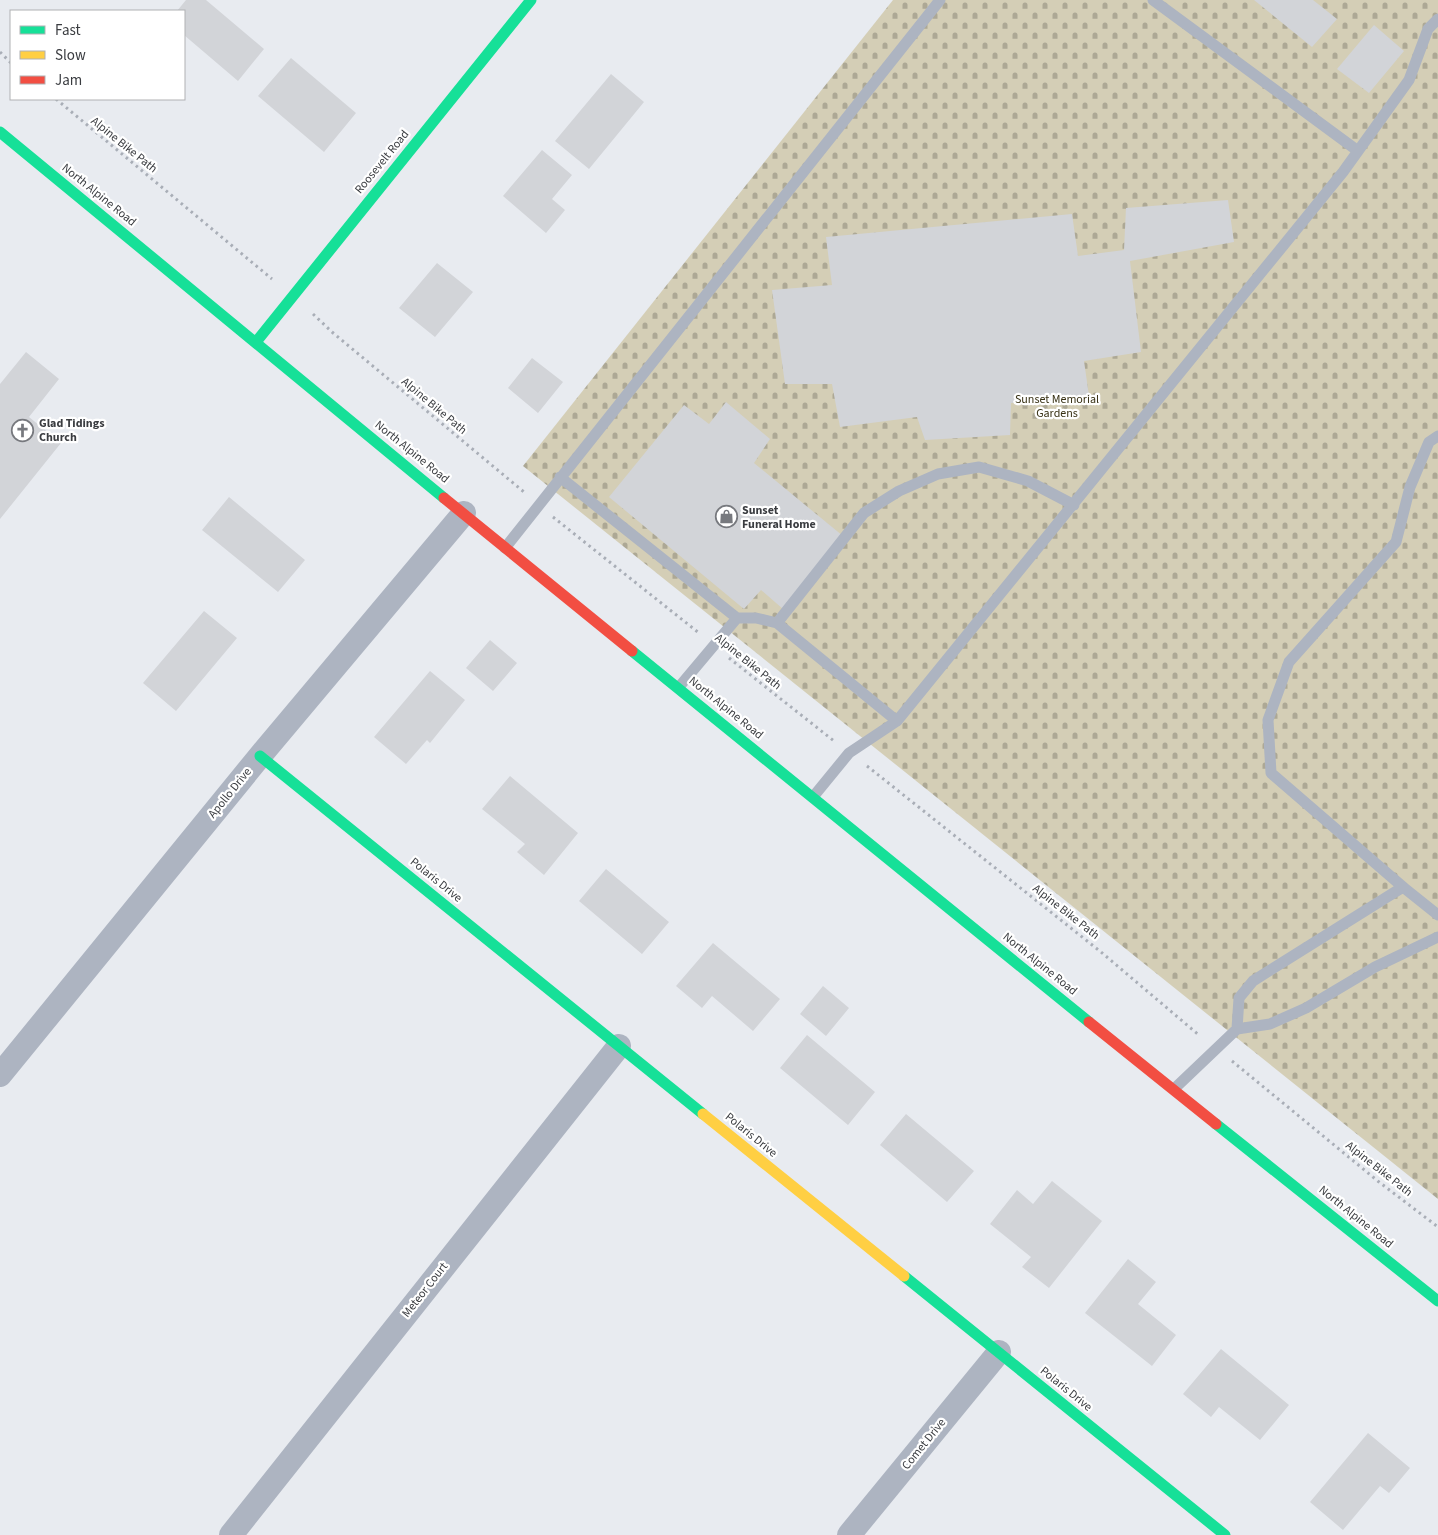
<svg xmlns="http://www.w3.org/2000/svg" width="1438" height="1535" viewBox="0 0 1438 1535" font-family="'Source Sans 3',sans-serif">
	<defs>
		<pattern id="cemetery-stones" width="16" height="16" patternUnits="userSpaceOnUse" patternTransform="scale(1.25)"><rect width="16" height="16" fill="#d4ceb6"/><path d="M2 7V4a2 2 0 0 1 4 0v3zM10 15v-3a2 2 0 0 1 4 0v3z" fill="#ada895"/></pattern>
	</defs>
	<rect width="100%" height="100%" fill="#e8ebf0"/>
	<!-- cemetery -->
	<path fill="url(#cemetery-stones)" d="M893 0H1438V1199L523 466Z"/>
	<!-- building -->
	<path fill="#d2d4d8" d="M186 0H206L264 49 238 81 184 35V11H177Z
		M1254 0H1313L1337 19 1312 47Z
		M1374 25 1404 51 1369 93 1337 69Z
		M291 58 356 113 324 152 258 96Z
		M611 74 644 102 589 169 555 141Z
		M542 150 572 175 552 199 565 210 546 233 503 196Z
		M1228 200 1234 242 1130 261 1141 352 1084 361 1089 396 1011 403 1010 435 925 440 917 417 840 427 832 384H785L772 290 832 285 826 237 1072 214 1078 256 1124 250 1126 208Z
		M437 263 473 292 435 337 399 308Z
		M26 352 59 379 29 417 61 443 0 519V384Z
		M532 358 563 382 538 413 508 388Z
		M726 402 770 439 754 463 843 536 783 609 761 590 744 609 609 497 684 405 709 424Z
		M229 497 305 560 278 592 202 530Z
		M204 611 237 638 176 711 143 683Z
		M490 640 517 663 493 691 466 668Z
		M430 671 465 700 430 743 427 740 406 764 374 737Z
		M510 776 578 833 544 875 517 852 525 844 482 809Z
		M606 869 669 922 642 954 579 901Z
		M713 943 780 999 753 1031 712 996 702 1008 676 986Z
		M823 986 849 1008 826 1036 800 1014Z
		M807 1035 875 1092 848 1125 780 1068Z
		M906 1114 974 1171 947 1202 880 1145Z
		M1052 1181 1102 1221 1049 1288 1022 1267 1031 1257 990 1224 1017 1190 1033 1204Z
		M1128 1259 1156 1282 1138 1304 1176 1335 1152 1366 1085 1313Z
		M1221 1349 1289 1405 1260 1440 1219 1407 1211 1417 1183 1394Z
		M1368 1433 1410 1468 1389 1493 1380 1486 1343 1530 1310 1502Z"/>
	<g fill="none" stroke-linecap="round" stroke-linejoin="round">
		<!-- path -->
		<path stroke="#a9aeb7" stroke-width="3" stroke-dasharray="2.5 4" stroke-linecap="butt" d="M0 52 11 63
			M56 99 272 279
			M313 314 332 332 524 492
			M553 517 699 633
			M729 658 834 741
			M867 766 1101 952 1200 1036
			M1232 1061 1379 1182 1438 1227"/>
		<!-- lane -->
		<path stroke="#adb4c1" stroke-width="11" d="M1153 0 1358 151
			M1438 436 1429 442 1410 487 1396 542 1289 662 1268 720 1271 773 1403 887 1438 915
			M560 477 737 618H756L777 623
			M505 548 940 0
			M679 687 737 618
			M897 721 777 623 864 513 899 491 938 474 979 467 1028 481 1074 505
			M813 797 849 753 897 721 1343 172 1409 80 1428 29 1438 19
			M1237 1029 1239 998 1253 981 1403 887
			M1174 1089 1237 1029 1270 1024 1306 1008 1375 967 1438 937"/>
		<!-- street -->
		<path stroke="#adb4c1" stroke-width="24" d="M0 1075 260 756 464 513
			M231 1535 619 1046
			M849 1535 999 1352"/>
		<!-- fast -->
		<path stroke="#16e098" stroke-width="11" d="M0 132 444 498
			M256 342 531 0
			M632 651 1089 1022
			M260 756 703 1114
			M1216 1124 1438 1301
			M904 1276 1225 1535"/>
		<!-- slow -->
		<path stroke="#ffcf43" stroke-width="11" d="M703 1114 904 1276"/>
		<!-- jam -->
		<path stroke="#f24e42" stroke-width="11" d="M444 498 632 651
			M1089 1022 1216 1124"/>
	</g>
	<!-- icons -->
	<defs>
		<symbol id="church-ring" viewBox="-11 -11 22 22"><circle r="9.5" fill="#fff" stroke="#77797e" stroke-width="1.5"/><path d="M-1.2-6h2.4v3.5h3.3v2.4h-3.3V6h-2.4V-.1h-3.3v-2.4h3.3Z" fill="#77797e"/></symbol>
		<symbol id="shop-ring" viewBox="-11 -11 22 22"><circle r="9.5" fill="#fff" stroke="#77797e" stroke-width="1.5"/><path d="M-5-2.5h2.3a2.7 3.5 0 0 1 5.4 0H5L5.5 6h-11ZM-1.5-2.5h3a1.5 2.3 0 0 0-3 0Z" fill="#77797e"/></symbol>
	</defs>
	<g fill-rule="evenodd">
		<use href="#church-ring" x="10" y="418" width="25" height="25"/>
		<use href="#shop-ring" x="714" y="504" width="25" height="25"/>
	</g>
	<g text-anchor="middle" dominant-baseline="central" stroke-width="4.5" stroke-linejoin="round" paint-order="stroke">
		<!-- street labels -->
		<g font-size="12" fill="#3a3c40" stroke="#fff">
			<text transform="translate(124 145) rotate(39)">Alpine Bike Path</text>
			<text transform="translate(382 162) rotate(-51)">Roosevelt Road</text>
			<text transform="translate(99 195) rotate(39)">North Alpine Road</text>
			<text transform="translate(434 406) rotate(40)">Alpine Bike Path</text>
			<text transform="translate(412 452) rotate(39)">North Alpine Road</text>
			<text transform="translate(748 662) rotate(39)">Alpine Bike Path</text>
			<text transform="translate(726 708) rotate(39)">North Alpine Road</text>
			<text transform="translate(230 793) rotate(-51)">Apollo Drive</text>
			<text transform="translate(436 880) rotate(39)">Polaris Drive</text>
			<text transform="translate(1066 912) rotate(38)">Alpine Bike Path</text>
			<text transform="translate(1040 964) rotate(39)">North Alpine Road</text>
			<text transform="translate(751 1135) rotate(39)">Polaris Drive</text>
			<text transform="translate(1379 1169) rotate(38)">Alpine Bike Path</text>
			<text transform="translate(1356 1217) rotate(39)">North Alpine Road</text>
			<text transform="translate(425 1290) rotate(-52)">Meteor Court</text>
			<text transform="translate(1066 1389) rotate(39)">Polaris Drive</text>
			<text transform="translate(924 1444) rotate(-51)">Comet Drive</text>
		</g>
		<!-- park labels -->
		<g font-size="12" fill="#373013" stroke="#fff">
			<text x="1057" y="399">Sunset Memorial<tspan x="1057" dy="14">Gardens</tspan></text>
		</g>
		<!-- poi labels -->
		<g font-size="12" font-weight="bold" fill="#3a3c40" stroke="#fff" text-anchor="start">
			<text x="39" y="423">Glad Tidings<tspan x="39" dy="14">Church</tspan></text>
			<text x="742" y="510">Sunset<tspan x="742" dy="14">Funeral Home</tspan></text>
		</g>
	</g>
	<!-- legend -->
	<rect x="10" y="10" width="175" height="90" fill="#ffffff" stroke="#b0b1b3"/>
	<rect x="20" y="26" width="25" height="8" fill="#16e098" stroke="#b0b1b3"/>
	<text x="55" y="35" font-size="15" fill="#3a3c40">Fast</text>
	<rect x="20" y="51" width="25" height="8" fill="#ffcf43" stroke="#b0b1b3"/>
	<text x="55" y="60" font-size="15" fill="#3a3c40">Slow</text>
	<rect x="20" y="76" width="25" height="8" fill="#f24e42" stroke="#b0b1b3"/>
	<text x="55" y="85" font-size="15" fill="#3a3c40">Jam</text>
</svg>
